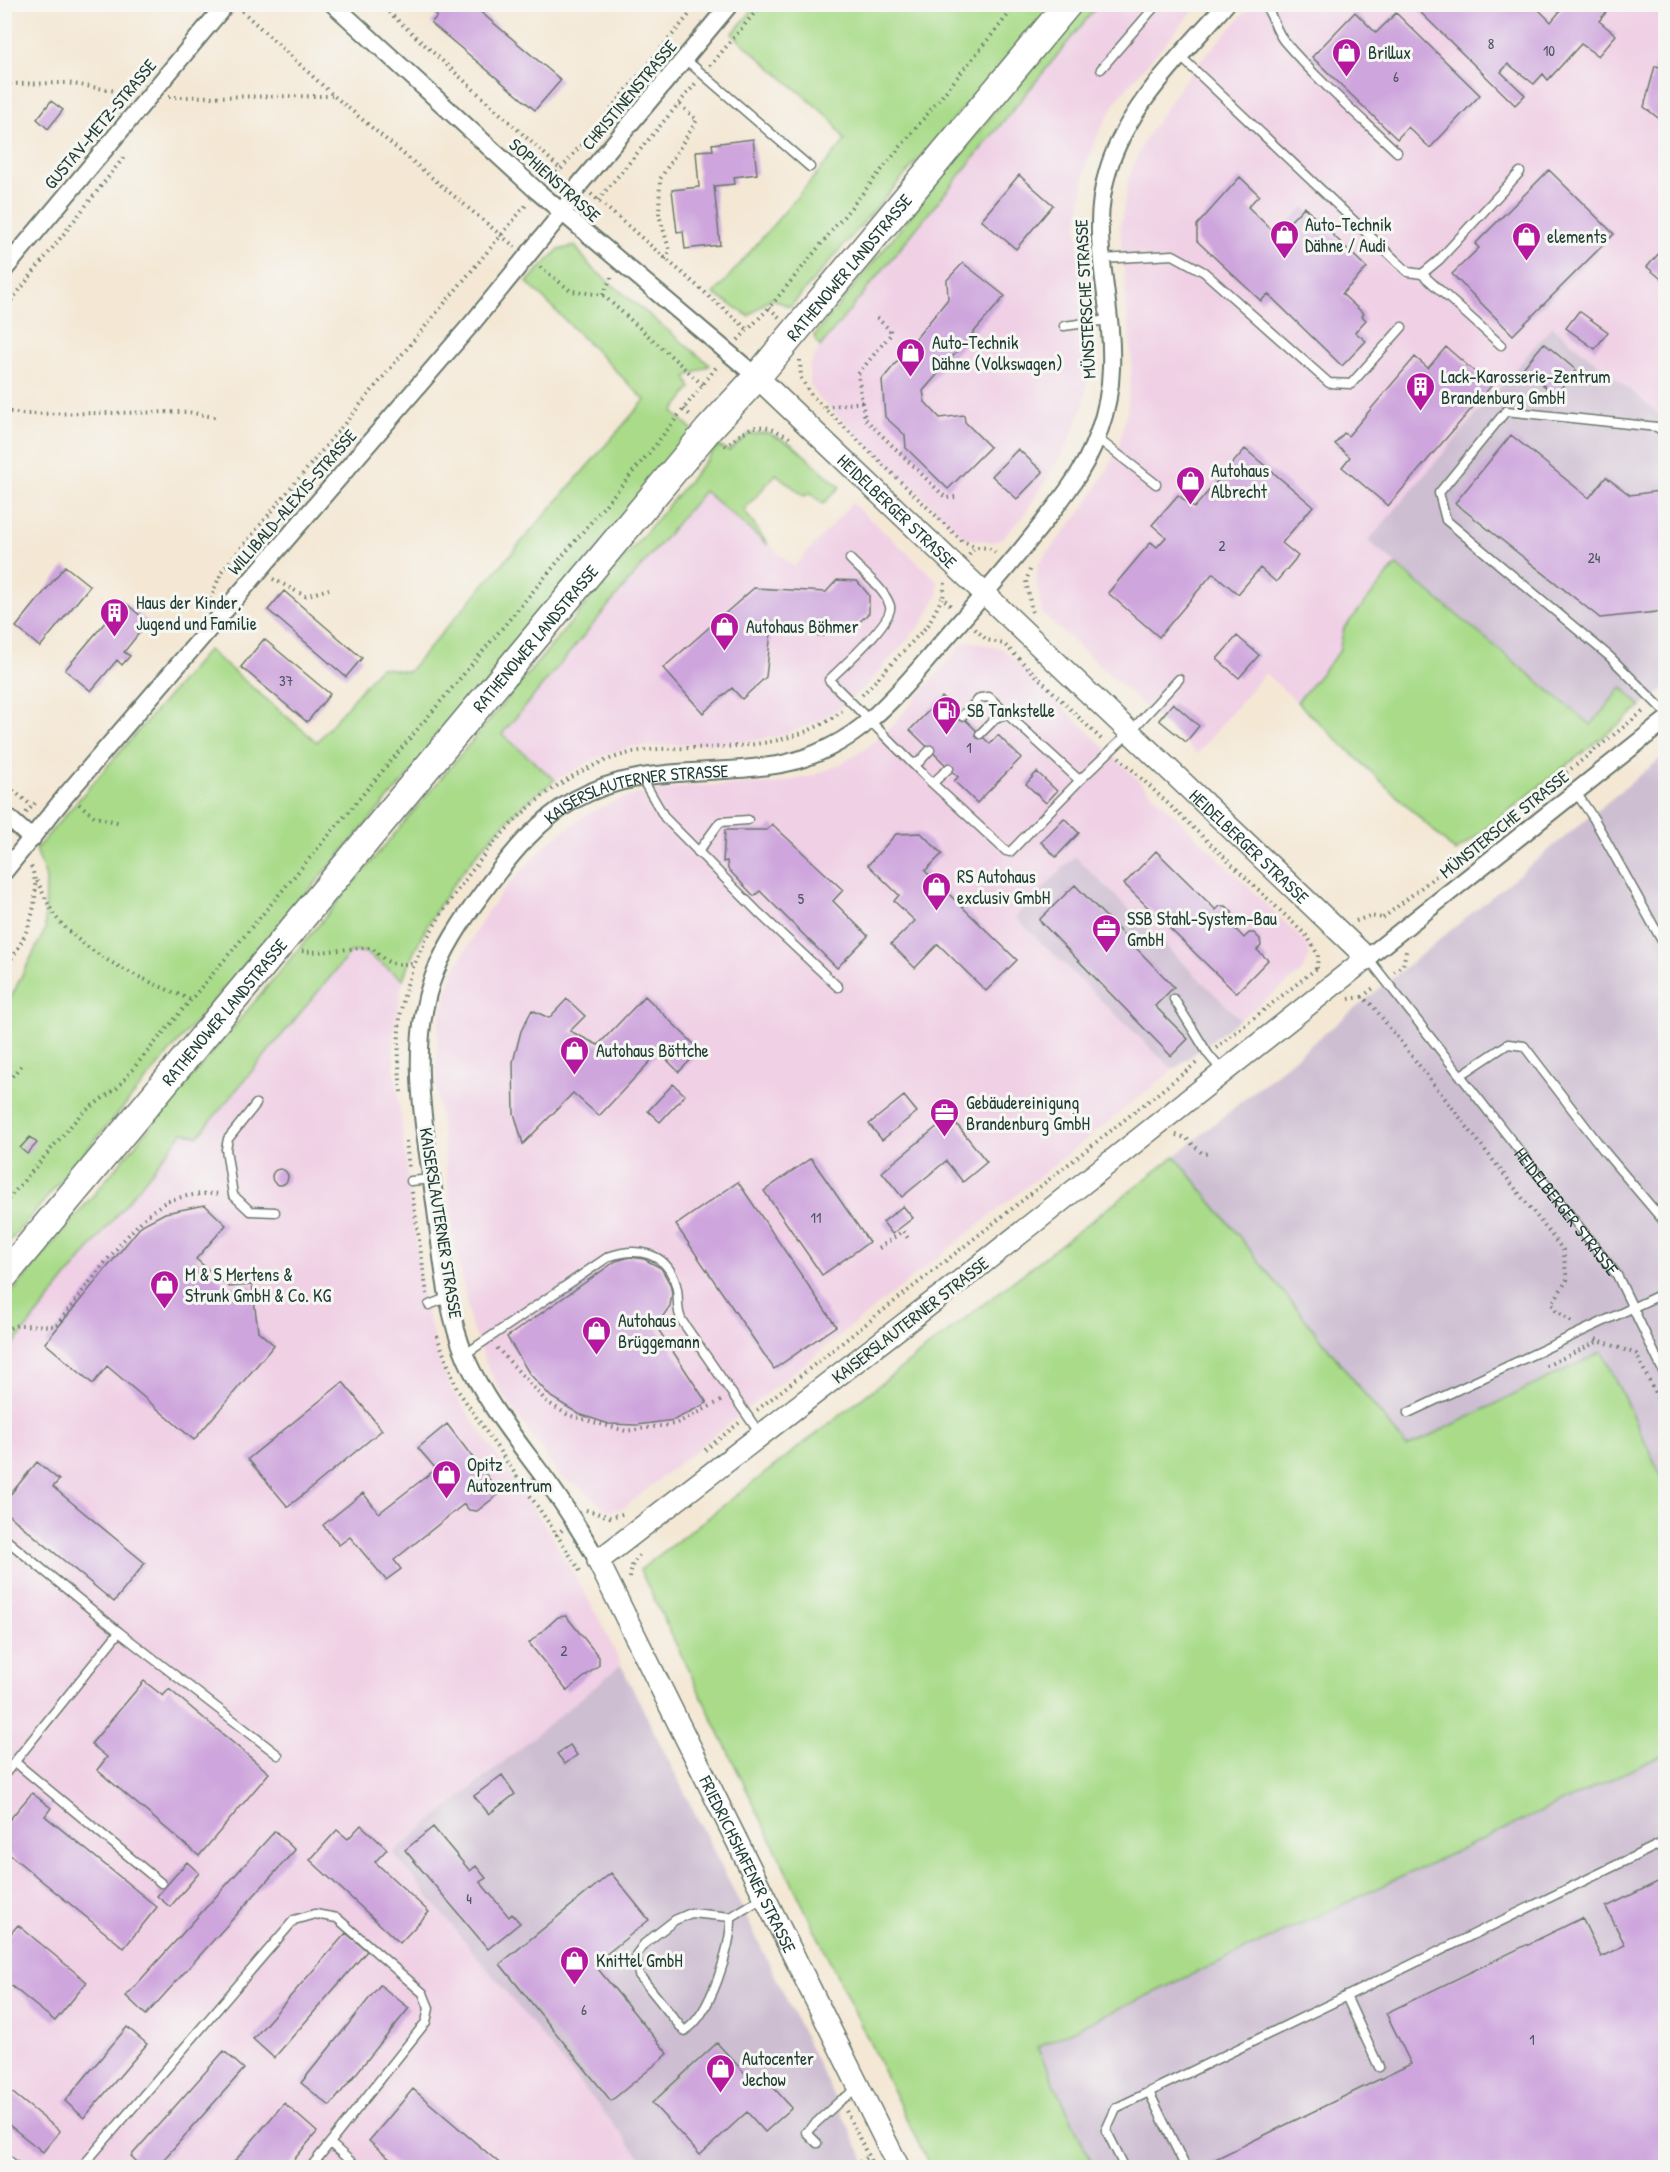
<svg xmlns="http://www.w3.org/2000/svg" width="1670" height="2172" viewBox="0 0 1670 2172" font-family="'Patrick Hand',sans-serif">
	<rect width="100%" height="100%" fill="#f6f6f2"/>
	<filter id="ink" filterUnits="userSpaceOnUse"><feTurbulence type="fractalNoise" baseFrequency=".0167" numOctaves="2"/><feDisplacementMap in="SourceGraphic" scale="12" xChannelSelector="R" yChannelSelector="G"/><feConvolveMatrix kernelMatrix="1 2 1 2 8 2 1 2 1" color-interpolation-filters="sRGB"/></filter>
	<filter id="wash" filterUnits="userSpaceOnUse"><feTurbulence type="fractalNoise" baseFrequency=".008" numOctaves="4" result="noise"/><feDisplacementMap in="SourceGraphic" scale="24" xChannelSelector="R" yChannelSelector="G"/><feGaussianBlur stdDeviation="1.35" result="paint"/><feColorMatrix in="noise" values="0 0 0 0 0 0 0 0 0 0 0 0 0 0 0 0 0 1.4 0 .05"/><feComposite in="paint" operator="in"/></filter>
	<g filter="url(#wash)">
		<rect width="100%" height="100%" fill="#f4e8d5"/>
		<!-- built -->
		<path fill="#f0d0e5" d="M1098 5H1198L1119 97 1098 134 1086 165 1077 229 1089 333V371L1083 407 1065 450 1022 518 1002 538 994 542 965 538 817 396 810 383 809 366 820 347Z
			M1252 5H1665V419L1552 326 1368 541 1396 565 1344 628 1339 652 1297 702 1265 673 1197 754 1042 613 1036 579 1039 563 1083 509 1108 469 1119 444 1127 410 1132 363 1120 226 1129 177 1144 141 1175 94 1199 62Z
			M705 491 794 567 852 503 937 580 938 594 924 621 864 688 838 709 815 723 775 737 744 742 629 747 600 757 555 780 502 735Z
			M970 641 1003 649 1307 944 1310 956 1301 973 1240 1019 1076 857 1016 917 1173 1070 622 1509 607 1511 579 1486 562 1479 499 1389 485 1361 471 1325 455 1242 436 1081 439 1021 453 973 487 912 507 886 547 844 587 814 624 798 640 794 689 786 773 784 812 776 839 765 864 750 896 722 960 646Z
			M351 952H364L403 979 394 1032V1065L423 1298 439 1359 452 1390 553 1538 601 1622 621 1665 393 1853 648 2167H5L4 1355 183 1132 198 1135Z"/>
		<!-- industrial -->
		<path fill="#cebed2" d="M1552 326 1665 419V688L1641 707 1621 687 1592 725 1368 541Z
			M1665 755V1484L1602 1352 1407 1447 1175 1156Z
			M1075 856 1240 1019 1173 1070 1015 917Z
			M621 1665 743 1910 868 2167H648L393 1853Z
			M1665 1754V2167H1094L1036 2047Z"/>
		<!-- green -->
		<path fill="#a9db89" stroke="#648c5e" stroke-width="1.5" d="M757 5H1053L790 307 771 298 749 316 714 294 845 141 832 120 732 34Z
			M1084 5H1098L820 347 814 336 1036 60Z
			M575 246 591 267 710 365 686 377 691 388 673 412 694 431 461 715 218 995 5 1247V1009L45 930 46 878 36 849 208 650 317 742 380 667 408 672 645 400 527 282 558 250Z
			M768 433 793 445 840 487 823 504 811 493 804 496 776 474 744 510 768 545 704 491 502 734 555 780C491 826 430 904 403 979L364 952H351L198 1136 183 1132 5 1355V1301L718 446 729 451 749 434Z
			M1396 565 1591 725 1622 687 1641 707 1456 852 1297 702 1339 652 1344 628Z
			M1175 1156 1407 1447 1602 1352 1665 1484V1754L1037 2047 1094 2167H930L640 1570Z"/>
		<g id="blocks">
			<!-- building -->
			<path fill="#cea5dd" d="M423 4H471L561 80 535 110 431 23 437 16Z
				M1412 4H1533L1551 22 1566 4H1613L1599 21 1616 35 1598 56 1581 44 1548 80 1543 74 1534 84 1508 64 1501 72 1525 95 1515 105Z
				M1355 12 1376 33 1396 13 1480 95 1430 148 1408 127 1397 139 1312 57Z
				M1655 66 1666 68V124L1644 107Z
				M51 101 63 110 48 129 37 119Z
				M753 139 757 174 734 177 735 184 714 186 720 245 685 249 683 231 677 232 672 190 699 187 696 151 713 150 712 144Z
				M1549 170 1614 234 1513 335 1452 274 1479 248 1475 244Z
				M1019 175 1053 205 1016 249 981 220Z
				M1240 177 1259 195 1248 207 1277 235 1304 207 1367 268 1342 294 1364 314 1362 316 1366 320 1355 332 1366 341 1342 366 1268 294 1261 301 1197 241V225Z
				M1666 245V283L1647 267Z
				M963 263 1005 296 923 391 925 402 940 418 964 415 965 422 990 447 948 489 906 448 905 435 885 417 882 380 948 299 947 280Z
				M1579 311 1608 332 1595 349 1566 328Z
				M1544 343 1576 370 1555 395 1523 368Z
				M1446 347 1491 386 1388 506 1342 467 1350 457 1335 444 1344 433 1348 436 1415 357 1428 368Z
				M1511 435 1589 498 1606 477 1630 495 1666 490V611L1600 618 1455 503Z
				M1018 449 1043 472 1017 499 992 476Z
				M1245 449 1313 506 1282 543 1298 556 1276 582 1260 568 1238 594 1213 573 1159 637 1108 593 1151 542 1157 547 1166 537 1152 525 1178 495 1194 508Z
				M65 566 90 586 40 647 16 627Z
				M837 580 857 581 869 595V613L855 626 835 625 824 636 771 632 766 677 742 699 732 688 703 713 663 668 754 588 826 592Z
				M284 591 362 658 346 677 268 610Z
				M123 601 148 622 124 652 130 656 122 665 117 660 91 691 65 670Z
				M1237 636 1259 655 1239 678 1217 659Z
				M264 639 330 694 307 722 241 667Z
				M942 697 990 744 998 735 1021 758 977 803 954 781 958 777 910 730Z
				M1173 703 1199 726 1186 742 1159 720Z
				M1037 772 1057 791 1046 803 1026 784Z
				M1064 818 1079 833 1056 857 1041 842Z
				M772 824 843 890 833 901 868 936 837 968 760 891 754 896 728 869 727 861 723 862 725 830H767Z
				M921 833 942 854 925 871 1017 960 986 991 938 944 915 968 891 944 915 921 894 901 899 895 868 865 896 834Z
				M1156 851 1216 910 1220 906H1226L1232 912V919L1229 922 1244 938 1249 933H1254L1260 939 1261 946 1257 950 1268 960 1236 993 1124 884Z
				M1075 885 1174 987 1155 1006 1188 1039 1171 1056 1039 920Z
				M645 996 700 1050 679 1072 659 1052 599 1116 573 1093 523 1144 514 1113 513 1062 521 1031 532 1010 549 1018 567 999 585 1016 570 1031 598 1045Z
				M673 1084 685 1095 660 1122 648 1111Z
				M904 1096 917 1112 882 1140 869 1124Z
				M950 1116 987 1162 963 1182 946 1161 902 1197 882 1172Z
				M30 1137 37 1143 27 1154 20 1148Z
				M811 1158 869 1242 822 1275 764 1191Z
				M272 1177a8 8 0 1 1 16 0a8 8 0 1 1-16 0Z
				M738 1182 836 1326 774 1369 676 1225Z
				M205 1205 226 1225 196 1259 229 1287 252 1285 258 1331 274 1345 194 1440 107 1366 93 1384 45 1343 142 1225 165 1213Z
				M903 1206 913 1218 892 1234 883 1222Z
				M630 1257 644 1259 661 1268 670 1284 672 1293 670 1306 656 1326 707 1403 674 1420 637 1425 609 1424 579 1414 551 1397 529 1373 507 1337 616 1261Z
				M343 1382 382 1430 288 1507 248 1459Z
				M447 1424 500 1493 477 1511 469 1510 464 1504 394 1560 401 1569 386 1580 350 1537 339 1545 323 1525 363 1493 379 1513 436 1469 418 1448Z
				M37 1462 59 1480 53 1487 145 1563 114 1602 4 1511V1502Z
				M566 1616 599 1657V1665L567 1691 529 1643 558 1617Z
				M144 1681 163 1696 169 1689 269 1773 199 1856 97 1770 107 1757 91 1744Z
				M570 1745 577 1755 565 1764 557 1754Z
				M502 1775 515 1794 489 1814 474 1796Z
				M32 1793 51 1808 45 1816 157 1907 124 1948 4 1850V1826Z
				M361 1825 387 1849 375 1862 429 1912 400 1943 310 1860 337 1830 348 1839Z
				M433 1827 470 1871 476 1866 486 1878 480 1882 509 1917 512 1914 520 1923 488 1949 405 1850Z
				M275 1831 295 1850 146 2015 126 1996Z
				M187 1862 199 1873 170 1907 157 1896Z
				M611 1873 649 1920 594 1964 668 2054 611 2101 500 1964Z
				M1666 1878V2168H1197L1411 2064 1386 2013 1582 1918 1601 1957 1625 1945 1606 1907Z
				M18 1925 87 1982 55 2021 4 1980V1941Z
				M346 1933 367 1951 274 2058 253 2039Z
				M380 1985 409 2008 330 2106 301 2083Z
				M127 2027 147 2044 84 2118 65 2101Z
				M717 2043 755 2084 763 2076 792 2108 765 2132 747 2112 700 2155 652 2103Z
				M224 2051 244 2069 156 2168H143L131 2156Z
				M4 2086 60 2131 43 2152 4 2121Z
				M413 2089 505 2168H400L369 2141Z
				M284 2103 317 2132 287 2168H229Z"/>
		</g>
	</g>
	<g filter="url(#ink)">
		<use href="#blocks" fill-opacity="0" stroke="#6a796c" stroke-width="1.5"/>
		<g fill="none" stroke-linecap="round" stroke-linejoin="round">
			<defs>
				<g id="service">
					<path d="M1264 4C1273 15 1275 30 1284 41 1318 81 1359 116 1397 152"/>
					<path d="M1181 57 1408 272 1422 274 1439 260 1520 172"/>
					<path d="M685 59 810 167"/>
					<path d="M1101 69 1157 4"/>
					<path d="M1101 259 1173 255 1204 272 1329 383 1351 384 1402 327"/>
					<path d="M1422 274 1501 345"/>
					<path d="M1064 326 1108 320"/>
					<path d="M1666 434 1657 427 1506 411 1439 493 1446 520 1609 656 1666 713"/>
					<path d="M1097 438 1156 484"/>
					<path d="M850 559C862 572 885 589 890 606 894 621 841 668 829 680L912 763 919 762 930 750"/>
					<path d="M962 716 980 698 989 697 1008 715"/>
					<path d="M980 734 997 717 1008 715 1078 779 1082 778 1131 731 1179 679"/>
					<path d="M912 763 931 782 935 781 949 768"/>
					<path d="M641 777 665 818 759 913 838 987"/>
					<path d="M931 782 1006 851 1010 852 1082 778"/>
					<path d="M1575 791 1594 819 1666 948"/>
					<path d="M698 852 720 822 748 820"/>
					<path id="s1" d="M1368 958 1617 1275 1666 1377"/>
					<path d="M1174 999 1208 1054 1223 1072"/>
					<path d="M1461 1075 1508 1044 1524 1046 1605 1152 1666 1224"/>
					<path d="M256 1104 228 1139 226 1149 233 1195 250 1211 275 1212"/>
					<path d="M411 1181 432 1179"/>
					<path d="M429 1305 449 1297"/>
					<path d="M464 1355 608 1257C636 1247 667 1251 676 1285 680 1298 675 1308 682 1321L760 1434"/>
					<path d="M1408 1413 1666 1292"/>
					<path d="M4 1538 119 1632 4 1775"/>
					<path d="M119 1632 278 1755"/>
					<path d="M15 1762 161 1883"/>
					<path d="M731 1917C732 1946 710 2017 684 2031L639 1975 636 1955 644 1944 675 1920 691 1913 731 1917 764 1897"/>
					<path d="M1346 1996 1379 2067"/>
					<path d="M1149 2092 1186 2168"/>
					<path d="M330 2143 358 2168"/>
					<path d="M817 2143 806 2132 841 2100 858 2089"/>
					<path d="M4 2157 18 2168"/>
					<path d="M81 2168 294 1920 315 1914 337 1918 423 1993 429 2008 426 2022 310 2168"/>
					<path d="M1125 2168 1106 2130 1116 2108 1666 1841"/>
				</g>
				<g id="minor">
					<path d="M333 4 537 191 757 377"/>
					<path d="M4 270 226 4"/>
					<path d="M4 814 32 839"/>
					<path d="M4 872 67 794 474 321 562 213 579 185 730 4"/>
					<path d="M1367 958 1666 720"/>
					<path id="s2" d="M598 1561C583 1535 567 1509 549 1484 520 1444 486 1404 466 1358 447 1315 442 1256 436 1210 426 1133 405 1044 436 970 449 939 469 911 489 884 512 853 540 819 574 800 640 763 711 777 782 764 813 758 847 741 871 719 899 695 922 665 946 638 988 590 1031 541 1068 490 1094 454 1110 411 1111 368 1114 298 1086 237 1109 167 1129 104 1183 54 1226 4"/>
				</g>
				<g id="tertiary">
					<path id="s3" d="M757 377 1367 958 969 1274 598 1561 899 2168"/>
				</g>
				<g id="primary">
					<path id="s4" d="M4 1276 708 430 757 377 1068 4"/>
				</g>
			</defs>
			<!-- service casing -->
			<use href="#service" stroke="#6a796c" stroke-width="11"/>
			<!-- minor casing -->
			<use href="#minor" stroke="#6a796c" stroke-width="20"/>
			<!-- tertiary casing -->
			<use href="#tertiary" stroke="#6a796c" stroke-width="24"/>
			<!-- primary casing -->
			<use href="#primary" stroke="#6a796c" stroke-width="30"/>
			<!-- path -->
			<path stroke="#6a796c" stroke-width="4" stroke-dasharray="1.5 4.5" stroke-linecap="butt" d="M380 4 562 170
				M242 11 334 96 515 247
				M710 66 762 4
				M4 84 67 83 129 93
				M169 97 332 96
				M548 181 561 169 698 4
				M591 194 747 329
				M598 200 696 83
				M665 259 670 252 659 215 660 179 697 120 679 104
				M540 267 571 291 603 295 703 385
				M603 295 613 274
				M769 308 780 318
				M4 310 124 157
				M738 340 769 308 1017 4
				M800 360 801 378 812 396 962 541 976 547
				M862 402 865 419 946 498 956 497
				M825 407 862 402 858 374 891 334 890 330 876 317
				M684 409 692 417
				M4 411 23 414 188 412 219 418
				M725 445 727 446C752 422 761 421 791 439
				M969 555 976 547 989 548 997 554
				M233 557 246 564
				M1030 570 1026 581 1032 612
				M273 579 305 596 329 589
				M945 583 943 598 952 607
				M210 599 222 571 527 204
				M975 629 987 640 1004 644 1103 741
				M862 695 928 625 942 598
				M1119 757 1308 937 1318 955 1317 968 1320 971
				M4 783 32 806
				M79 804 95 817 121 823
				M26 813 37 801
				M37 881C44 894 50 911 60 922 95 961 144 979 191 1000
				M1383 918 1645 710
				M1356 921 1370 916 1383 918
				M302 951C326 954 348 947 372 948 389 965 391 966 415 963
				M4 968C26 942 44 899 31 866
				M1394 972 1403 965 1407 947
				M1362 997 1376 986
				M1349 999 1362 997 1372 1005 1563 1250 1567 1280 1552 1304 1556 1311 1573 1323
				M1216 1048 1317 968
				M4 1085 21 1066
				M401 1092C398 1057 396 1021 406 988 416 953 436 921 457 891 501 829 550 775 626 754 646 748 669 749 690 748 742 747 798 745 842 711
				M1176 1135 1186 1138 1203 1154 1210 1153
				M406 1141 409 1169
				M412 1192 427 1294
				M4 1204 81 1114 117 1088 653 448 718 365
				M879 1248 903 1231 909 1240
				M4 1330 18 1325 56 1326C80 1296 135 1217 166 1202 182 1195 204 1193 220 1194
				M437 1336 457 1389 557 1535
				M1596 1339 1636 1354 1666 1415
				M497 1348 547 1402 568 1415 626 1431 675 1424 721 1401
				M1546 1366 1599 1341
				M757 1410 1199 1061
				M705 1450 739 1423
				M586 1510 610 1517 626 1513
				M562 1530 557 1535 580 1571
				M630 1578 632 1566 639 1555
				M846 2111 874 2168
				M849 2168 868 2157"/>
			<!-- service -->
			<use href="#service" stroke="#fff" stroke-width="8"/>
			<!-- minor -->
			<use href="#minor" stroke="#fff" stroke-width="16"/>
			<!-- tertiary -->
			<use href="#tertiary" stroke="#fff" stroke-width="21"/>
			<!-- primary -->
			<use href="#primary" stroke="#fff" stroke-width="27"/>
		</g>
	</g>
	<!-- icons -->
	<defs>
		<symbol id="shop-pin" viewBox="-11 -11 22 30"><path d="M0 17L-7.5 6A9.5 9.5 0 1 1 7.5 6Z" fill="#b5179e" stroke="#f6f6f2"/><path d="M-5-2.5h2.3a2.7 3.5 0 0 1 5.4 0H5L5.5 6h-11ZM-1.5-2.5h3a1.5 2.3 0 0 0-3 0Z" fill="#fff"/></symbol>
		<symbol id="building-pin" viewBox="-11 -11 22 30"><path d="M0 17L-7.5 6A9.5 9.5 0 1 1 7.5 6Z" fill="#b5179e" stroke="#f6f6f2"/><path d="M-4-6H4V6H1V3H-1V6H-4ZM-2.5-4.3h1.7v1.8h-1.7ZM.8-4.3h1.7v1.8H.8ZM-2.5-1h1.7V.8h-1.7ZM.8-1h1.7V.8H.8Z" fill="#fff"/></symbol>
		<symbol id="fuel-pin" viewBox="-11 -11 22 30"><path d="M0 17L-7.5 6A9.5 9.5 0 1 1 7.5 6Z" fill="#b5179e" stroke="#f6f6f2"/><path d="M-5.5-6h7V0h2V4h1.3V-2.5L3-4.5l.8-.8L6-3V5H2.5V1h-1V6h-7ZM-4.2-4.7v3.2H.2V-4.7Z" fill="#fff"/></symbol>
		<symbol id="office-pin" viewBox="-11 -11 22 30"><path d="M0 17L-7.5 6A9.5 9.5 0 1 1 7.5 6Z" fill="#b5179e" stroke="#f6f6f2"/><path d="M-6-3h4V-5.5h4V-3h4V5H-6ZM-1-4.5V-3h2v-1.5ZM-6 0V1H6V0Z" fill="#fff"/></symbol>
	</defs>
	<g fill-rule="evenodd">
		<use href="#shop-pin" x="1330" y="36" width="33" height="45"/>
		<use href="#shop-pin" x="1268" y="218" width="33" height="45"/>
		<use href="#shop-pin" x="1510" y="220" width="33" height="45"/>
		<use href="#shop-pin" x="894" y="336" width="33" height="45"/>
		<use href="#building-pin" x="1404" y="370" width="33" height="45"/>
		<use href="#shop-pin" x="1174" y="464" width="33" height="45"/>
		<use href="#building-pin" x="98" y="596" width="33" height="45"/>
		<use href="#shop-pin" x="708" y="610" width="33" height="45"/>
		<use href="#fuel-pin" x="930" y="694" width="33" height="45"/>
		<use href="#shop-pin" x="920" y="870" width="33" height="45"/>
		<use href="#office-pin" x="1090" y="912" width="33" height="45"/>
		<use href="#shop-pin" x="558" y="1034" width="33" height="45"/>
		<use href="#office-pin" x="928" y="1096" width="33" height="45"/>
		<use href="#shop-pin" x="148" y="1268" width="33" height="45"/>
		<use href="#shop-pin" x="580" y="1314" width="33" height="45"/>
		<use href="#shop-pin" x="430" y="1458" width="33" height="45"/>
		<use href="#shop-pin" x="558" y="1944" width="33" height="45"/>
		<use href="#shop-pin" x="704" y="2052" width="33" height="45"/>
	</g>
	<g text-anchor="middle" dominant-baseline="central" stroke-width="6" stroke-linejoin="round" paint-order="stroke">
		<!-- number labels -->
		<g font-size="15" fill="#4b575e">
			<text x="1491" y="43">8</text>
			<text x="1549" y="50">10</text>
			<text x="1396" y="76">6</text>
			<text x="1222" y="545">2</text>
			<text x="1594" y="557">24</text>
			<text x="286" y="680">37</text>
			<text x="969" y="747">1</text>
			<text x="801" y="898">5</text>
			<text x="816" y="1217">11</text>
			<text x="564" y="1650">2</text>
			<text x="469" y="1898">4</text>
			<text x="584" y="2009">6</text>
			<text x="1532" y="2039">1</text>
		</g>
		<!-- poi labels -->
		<g font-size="18" fill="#1f3d34" stroke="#f6f6f2" text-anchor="start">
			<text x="1368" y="52">Brillux</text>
			<text x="1305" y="224">Auto-Technik<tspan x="1305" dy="21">Dähne / Audi</tspan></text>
			<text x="1547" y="236">elements</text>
			<text x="932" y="342">Auto-Technik<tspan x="932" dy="21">Dähne (Volkswagen)</tspan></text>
			<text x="1441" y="376">Lack-Karosserie-Zentrum<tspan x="1441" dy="21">Brandenburg GmbH</tspan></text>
			<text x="1211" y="470">Autohaus<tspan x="1211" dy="21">Albrecht</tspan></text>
			<text x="136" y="602">Haus der Kinder,<tspan x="136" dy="21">Jugend und Familie</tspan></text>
			<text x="746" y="626">Autohaus Böhmer</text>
			<text x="967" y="710">SB Tankstelle</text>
			<text x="957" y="876">RS Autohaus<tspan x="957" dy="21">exclusiv GmbH</tspan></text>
			<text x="1127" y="918">SSB Stahl-System-Bau<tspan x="1127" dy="21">GmbH</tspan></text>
			<text x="596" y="1050">Autohaus Böttche</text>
			<text x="966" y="1102">Gebäudereinigung<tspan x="966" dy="21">Brandenburg GmbH</tspan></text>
			<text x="185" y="1274">M &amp; S Mertens &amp;<tspan x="185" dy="21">Strunk GmbH &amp; Co. KG</tspan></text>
			<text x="618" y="1320">Autohaus<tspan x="618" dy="21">Brüggemann</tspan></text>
			<text x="467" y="1464">Opitz<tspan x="467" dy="21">Autozentrum</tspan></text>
			<text x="596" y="1960">Knittel GmbH</text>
			<text x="742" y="2058">Autocenter<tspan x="742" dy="21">Jechow</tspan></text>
		</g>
		<!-- street labels -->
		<g font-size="18" fill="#1f3d34" stroke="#f6f6f2">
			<text transform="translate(629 95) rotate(-50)">CHRISTINENSTRASSE</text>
			<text transform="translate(100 124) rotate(-50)">GUSTAV-METZ-STRASSE</text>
			<text transform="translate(555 180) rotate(42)">SOPHIENSTRASSE</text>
			<text stroke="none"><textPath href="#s4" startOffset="1316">RATHENOWER LANDSTRASSE</textPath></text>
			<text transform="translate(1085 299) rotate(-93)">MÜNSTERSCHE STRASSE</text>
			<text transform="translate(292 502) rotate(-49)">WILLIBALD-ALEXIS-STRASSE</text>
			<text stroke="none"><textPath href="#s3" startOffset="194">HEIDELBERGER STRASSE</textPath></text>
			<text stroke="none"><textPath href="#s4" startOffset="830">RATHENOWER LANDSTRASSE</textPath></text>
			<text stroke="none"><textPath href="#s2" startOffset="921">KAISERSLAUTERNER STRASSE</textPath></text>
			<text transform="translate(1504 824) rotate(-39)">MÜNSTERSCHE STRASSE</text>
			<text stroke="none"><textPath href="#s3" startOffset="680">HEIDELBERGER STRASSE</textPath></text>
			<text stroke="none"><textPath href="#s4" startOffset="344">RATHENOWER LANDSTRASSE</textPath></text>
			<text stroke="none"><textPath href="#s1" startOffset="322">HEIDELBERGER STRASSE</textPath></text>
			<text transform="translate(441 1223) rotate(81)">KAISERSLAUTERNER STRASSE</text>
			<text transform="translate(910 1320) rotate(-38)">KAISERSLAUTERNER STRASSE</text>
			<text stroke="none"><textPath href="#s3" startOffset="2158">FRIEDRICHSHAFENER STRASSE</textPath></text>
		</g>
	</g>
	<!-- margin -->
	<rect width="1670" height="2172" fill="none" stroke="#f6f6f2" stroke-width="24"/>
</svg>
